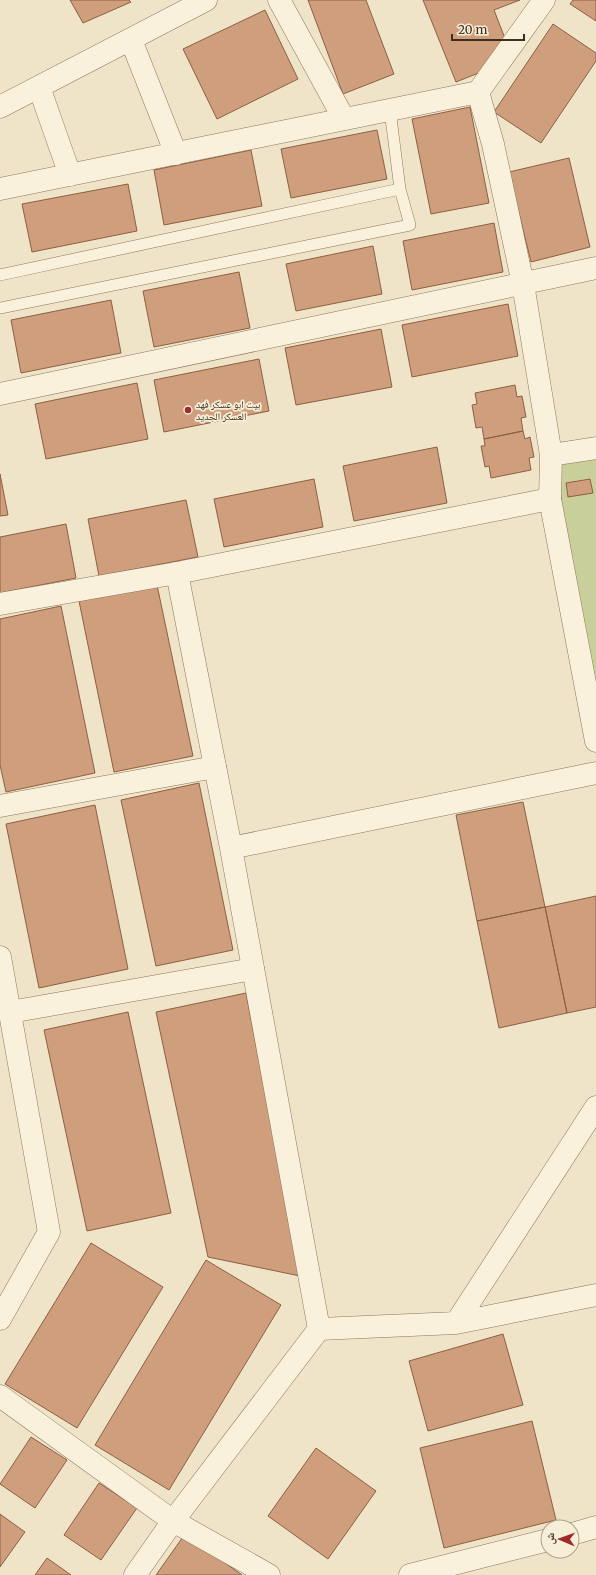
<svg xmlns="http://www.w3.org/2000/svg" width="596" height="1575" viewBox="0 0 596 1575" font-family="Merriweather,'Noto Naskh Arabic',serif">
	<rect width="100%" height="100%" fill="#f0e4c8"/>
	<!-- green -->
	<path fill="#c9cf9b" d="M596 457V700L556 497 559 462Z"/>
	<!-- building -->
	<path fill="#cf9f7d" stroke="#8d5f41" d="M70 0H129L131 2 83 23Z
		M308 0H366L394 74 343 94Z
		M423 0H520L494 10 506 41 486 70 456 82Z
		M573 0H596V21L570 4Z
		M265 10 298 79 217 119 183 49Z
		M553 24 596 53V61L541 143 494 112Z
		M470 107 489 203 431 214 412 119Z
		M377 130 387 179 291 198 281 149Z
		M251 150 262 206 164 225 154 170Z
		M569 158 590 247 531 262 509 172Z
		M128 184 137 231 32 252 22 204Z
		M494 223 503 272 412 290 403 241Z
		M373 246 382 294 296 311 286 264Z
		M239 272 250 328 154 347 143 291Z
		M111 300 121 353 21 373 11 320Z
		M508 304 518 356 412 377 402 325Z
		M381 329 392 387 296 405 285 348Z
		M259 359 269 411 164 432 154 380Z
		M137 383 148 439 46 459 35 404Z
		M515 385 517 397 522 396 526 417 521 418 523 431 484 439 482 427 476 428 472 405 477 404 475 393Z
		M523 431 525 439 530 437 534 457 529 458 531 470 491 478 489 466 485 467 481 446H485L484 439Z
		M437 447 447 503 354 521 343 466Z
		M0 474 8 515 0 516Z
		M314 479 323 527 224 547 214 499Z
		M590 479 593 493 568 497 566 483Z
		M186 500 198 557 99 576 88 519Z
		M66 524 76 578 0 593V537Z
		M157 585 193 756 114 772 79 601Z
		M61 606 95 773 6 792 0 765V619Z
		M199 783 233 950 156 966 121 800Z
		M523 802 545 907 477 921 456 815Z
		M95 805 128 969 39 988 6 824Z
		M596 896V1007L567 1013 545 907Z
		M545 907 567 1013 499 1028 477 921Z
		M246 993 300 1276 208 1257 156 1012Z
		M128 1012 171 1213 87 1231 44 1030Z
		M91 1243 163 1287 77 1428 5 1384Z
		M206 1260 281 1305 169 1490 95 1445Z
		M503 1334 523 1405 428 1431 409 1361Z
		M532 1421 556 1520 444 1548 420 1448Z
		M31 1437 67 1460 35 1508 0 1484Z
		M316 1448 376 1491 328 1559 268 1516Z
		M99 1483 137 1508 101 1560 64 1535Z
		M0 1514 25 1532 0 1567Z
		M185 1534 242 1575H156Z
		M47 1558 71 1575H35Z"/>
	<g fill="none" stroke-linecap="round" stroke-linejoin="round">
		<defs>
			<path id="service" d="M0 275 400 189
				M0 308 410 225 400 189 390 110"/>
			<path id="minor" d="M279 0 344 119
				M131 40 176 154
				M39 87 70 175
				M478 92 493 144 523 284 551 455 550 499
				M0 107 206 0
				M0 189 478 92 544 0
				M0 394 596 268
				M551 455 596 448
				M0 604 177 573
				M0 806 215 767
				M0 957 49 1232 0 1319
				M10 1012 253 969
				M456 1323 596 1107
				M319 1329 456 1323 596 1295
				M0 1396 173 1521 269 1575
				M572 1534 596 1527
				M410 1575 548 1540"/>
			<path id="tertiary" d="M231 848 596 773
				M135 1575 173 1521 319 1329 231 848 177 573 550 499 596 741"/>
		</defs>
		<!-- service casing -->
		<use href="#service" stroke="#8d765c" stroke-width="12"/>
		<!-- minor casing -->
		<use href="#minor" stroke="#8d765c" stroke-width="23"/>
		<!-- tertiary casing -->
		<use href="#tertiary" stroke="#8d765c" stroke-width="23"/>
		<!-- service -->
		<use href="#service" stroke="#faf1dc" stroke-width="11"/>
		<!-- minor -->
		<use href="#minor" stroke="#faf1dc" stroke-width="22"/>
		<!-- tertiary -->
		<use href="#tertiary" stroke="#faf1dc" stroke-width="22"/>
	</g>
	<!-- markers -->
	<circle fill="#9e2a2b" stroke="#f7eed8" stroke-width="1.5" cx="188" cy="410" r="4"/>
	<g text-anchor="middle" dominant-baseline="central" stroke-width="3.5" stroke-linejoin="round" paint-order="stroke">
		<!-- poi labels -->
		<g font-size="10" fill="#3d2e20" stroke="#f7eed8" text-anchor="start">
			<text x="196" y="404">بيت ابو عسكر فهد<tspan x="196" dy="12">العسكر الجديد</tspan></text>
		</g>
	</g>
	<!-- north arrow -->
	<g transform="translate(560 1539) rotate(272)"><circle r="19" fill="#f7eed8" stroke="#ada18e"/>
	<path d="M0-3L7 15L0 10L-7 15Z" fill="#9e2a2b"/>
	<text y="-6" font-size="11" font-weight="bold" text-anchor="middle" fill="#3d2e20">ش</text>
	</g>
	<!-- scale -->
	<path d="M452 34v6h72v-6" fill="none" stroke="#3d2e20" stroke-width="2"/>
	<text x="458" y="34" font-size="12" fill="#3d2e20" stroke="#f7eed8" stroke-width="3" paint-order="stroke">20 m</text>
</svg>
